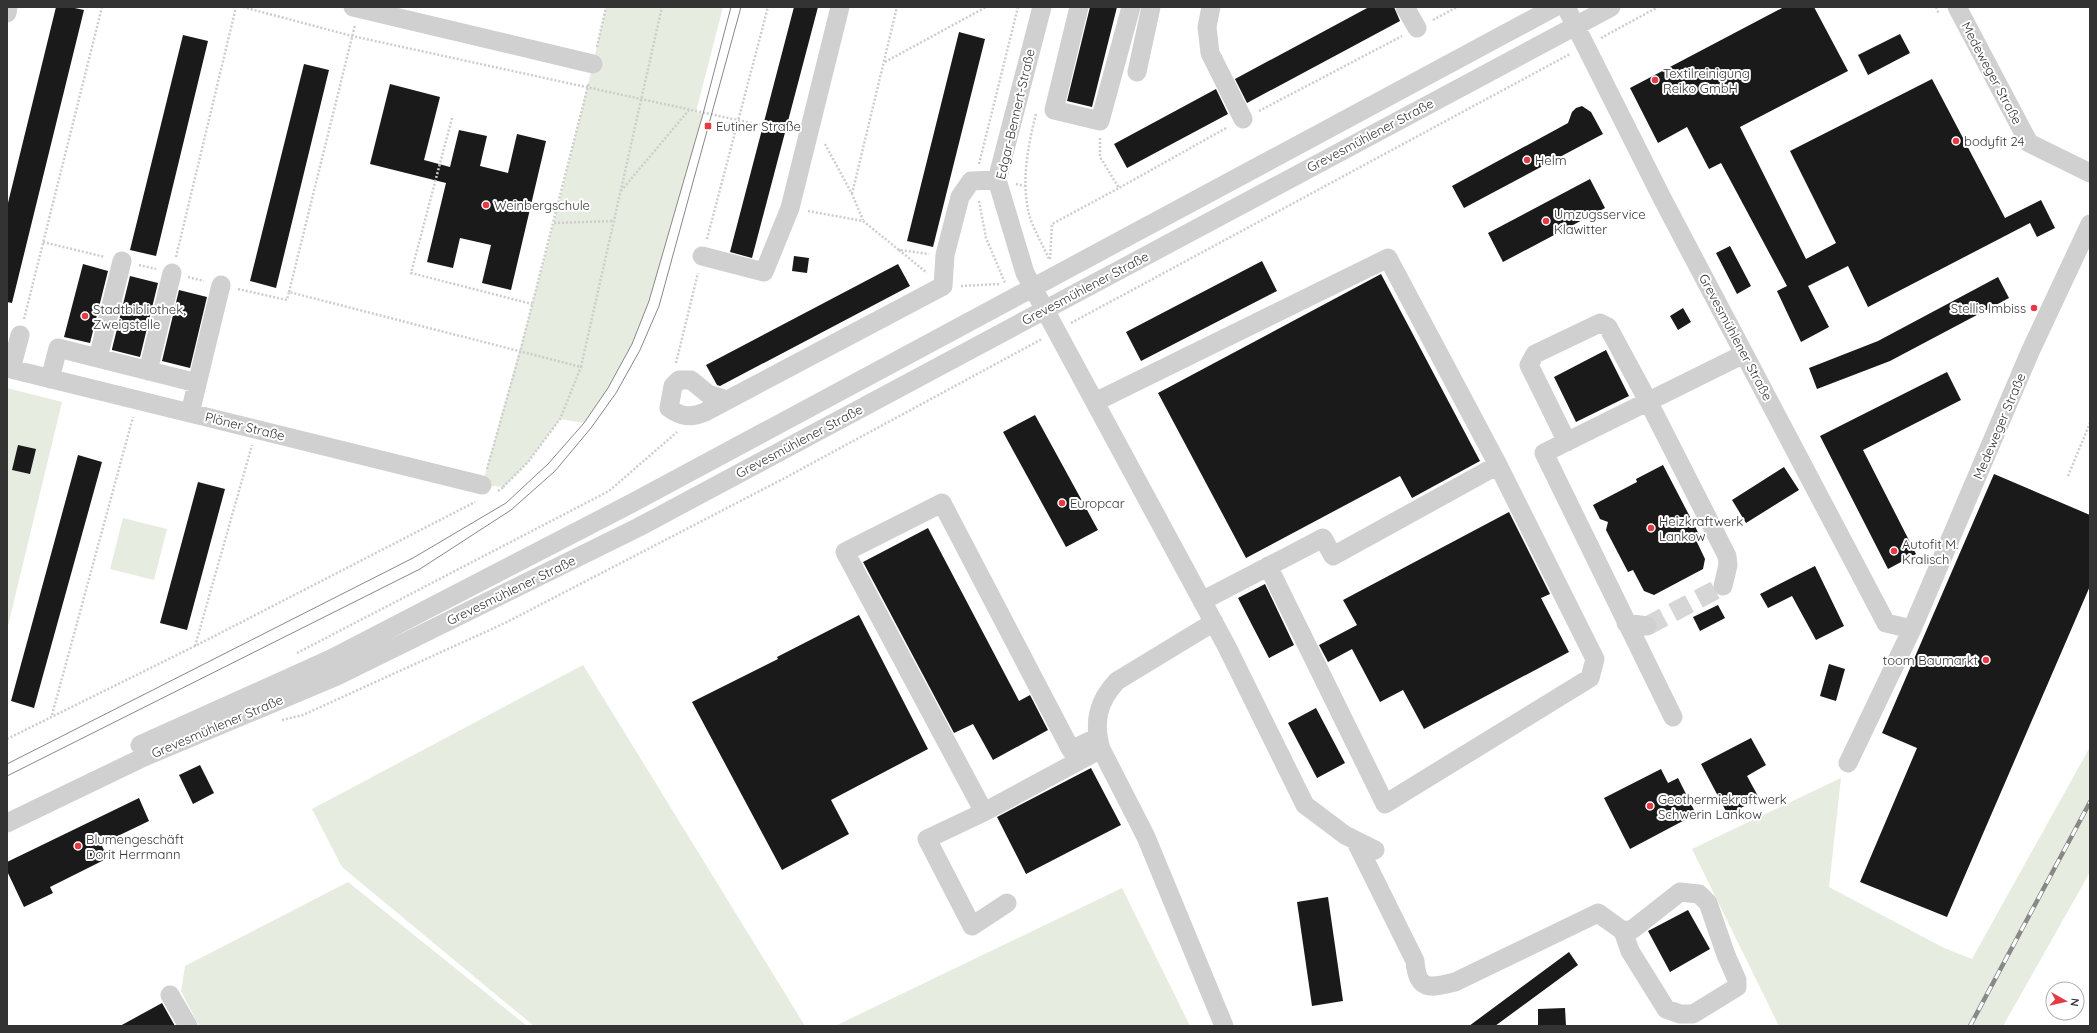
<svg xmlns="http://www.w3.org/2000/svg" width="2097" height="1033" viewBox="0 0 2097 1033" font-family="Quicksand,sans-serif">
	<rect width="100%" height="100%" fill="#fff"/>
	<!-- green -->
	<path fill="#e6ecdf" d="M606 7H723L696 112 703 114 649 301 632 344 608 388 584 423 560 419 528 462 504 487 482 485C527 327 570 168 606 7Z
		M7 388 62 402 7 630Z
		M123 518 167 529 154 580 110 569Z
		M583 665 805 1026H534L342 867 312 809Z
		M2090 747V872L2003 1026H1779L1692 849 1841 778 1829 887 1944 948 1972 959Z
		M348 882 527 1026H199L181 991 185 966Z
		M1122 888 1190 1026H835Z"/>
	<!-- building -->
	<path fill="#1a1a1a" d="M56 7H70L84 10 12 303 7 302V207Z
		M794 7H818L752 258 730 252Z
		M1090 7H1117L1092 107 1067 101Z
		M1369 7H1394L1400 21 1247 103 1235 79Z
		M1784 7H1814L1848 71 1740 127 1806 259 1836 243 1790 151 1932 79 2005 218 2041 200 2055 228 2037 237 2030 223 1868 307 1848 266 1808 286 1829 327 1801 342 1777 291 1787 286 1721 163 1709 169 1687 127 1658 143 1630 88Z
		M959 32 985 39 933 247 907 241Z
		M1900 34 1910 53 1868 75 1858 55Z
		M183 35 208 41 156 256 130 250Z
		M304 64 329 70 276 288 250 281Z
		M390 84 440 97 424 160 450 167 459 130 487 136 480 166 508 173 517 134 546 141 511 290 482 283 491 245 460 238 453 268 427 262 446 183 370 164Z
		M1216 89 1228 114 1127 168 1114 144Z
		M1582 106 1591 112 1603 134 1464 208 1452 186 1568 123 1572 112 1576 108Z
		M1590 179 1605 208 1503 262 1488 233Z
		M1730 246 1751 286 1737 294 1716 253Z
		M794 256 809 258 807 273 792 271Z
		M1262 261 1277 291 1141 361 1126 332Z
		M83 264 108 271 90 343 64 337Z
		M898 264 910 286 720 386 717 385 706 365Z
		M1381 274 1480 461 1412 498 1400 476 1246 558 1158 393Z
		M130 276 158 283 140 357 112 350V349Z
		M1998 277 2009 298 1890 361 1817 389 1809 368 1878 341Z
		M179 290 207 297 190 368 162 361Z
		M1683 308 1691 322 1678 330 1670 316Z
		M1606 350 1629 396 1576 422 1554 377Z
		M1947 372 1961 400 1863 450 1916 554 1888 569 1820 436Z
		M1035 415 1098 530 1066 547 1003 432Z
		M18 445 36 449 30 474 12 470Z
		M78 455 102 462 34 708 11 701Z
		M1663 465 1701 538 1696 540 1705 559 1703 569 1654 595 1644 591 1633 570 1628 572 1606 530 1608 522 1600 519 1593 505 1637 482 1636 479Z
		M1784 467 1799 490 1746 523 1732 500Z
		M1994 474 2090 515V586L1947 917 1860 882 1917 748 1882 733Z
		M198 482 225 489 187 630 160 623Z
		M1509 512 1550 594 1541 598 1569 652 1424 729 1403 690 1380 702 1352 649 1328 662 1319 645 1357 625 1343 600Z
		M928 528 1019 701 1030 695 1048 730 993 760 973 724 954 733 863 562Z
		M1815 566 1844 626 1816 640 1792 596 1768 608 1760 594Z
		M1265 584 1294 645 1269 658 1238 598Z
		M1718 605 1725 618 1700 631 1693 617Z
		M859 615 928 749 831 800 849 834 782 870 692 702 778 659 777 657Z
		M1829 664 1845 669 1836 701 1820 696Z
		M1316 708 1345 763 1317 778 1288 723Z
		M1751 738 1766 765 1747 776 1759 798 1728 815 1701 764Z
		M200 765 214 793 193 804 179 775Z
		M1091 768 1121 825 1026 874 997 817Z
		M1661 769 1668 783 1678 778 1696 814 1630 849 1604 798Z
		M139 798 149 821 101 844 108 858 50 887 53 893 24 907 7 871V862Z
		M1328 897 1343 1001 1312 1006 1297 902Z
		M1688 910 1710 949 1670 972 1648 931Z
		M1569 952 1578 965 1495 1026H1469Z
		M162 1003 175 1026H120Z
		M1565 1008 1566 1026H1538V1009Z"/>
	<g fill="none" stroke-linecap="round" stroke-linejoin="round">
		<!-- minor-tunnel -->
		<path stroke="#d6d6d6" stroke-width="19" stroke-dasharray="19 10" stroke-linecap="butt" d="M1647 626 1723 586"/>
		<!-- path -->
		<path stroke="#cdcdcd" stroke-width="2.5" stroke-dasharray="2 2" stroke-linecap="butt" d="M243 7 352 36 765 126
			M1936 7 1939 14
			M1433 20 1457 7
			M1601 38 1658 7
			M597 47 606 7
			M885 62 986 7
			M1259 111 1402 36
			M1036 114C1028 145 1021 182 1029 214 1033 229 1043 245 1049 259
			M452 118 411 273 532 304
			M784 131 792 132
			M1100 138V157L1119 188 1228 127
			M825 144 852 194 863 220
			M979 164 1018 7
			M1016 184 1025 186
			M621 191 689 110
			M852 194 897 7
			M979 201 986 238 1005 283
			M808 211 863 221 899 250 929 254
			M554 223 613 221
			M707 239 768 7
			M43 242 105 257
			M899 250 927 273
			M176 257 236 7
			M1050 259 1052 224 1119 188
			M139 265 156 269
			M188 277 204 281
			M961 286 1000 284
			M238 289 287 300 289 292 581 367 662 7
			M289 292 355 25
			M24 319 102 7
			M1071 323 1570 54
			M676 363 698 273
			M487 469 520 352 589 82
			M2068 476 2090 423
			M503 487 528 462 560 419 581 367
			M498 491 504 487
			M195 646 252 445
			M297 653 609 491 677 432
			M52 715 133 417
			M282 720 303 715 505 623 781 480 1042 339
			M7 739 195 646 475 502"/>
		<!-- minor -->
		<path stroke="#d0d0d0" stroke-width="19" d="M353 7 593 64
			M1042 7 997 180 1025 273 1226 645 1305 805 1345 835 1375 850
			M1079 7 1054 110 1100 121 1131 7
			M1211 7 1207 27 1210 53 1243 119
			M1405 7 1417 28
			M1566 7 1662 198 1886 623 1912 629
			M1957 7 2029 143 2090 173
			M7 13 8 7
			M1137 72 1151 7
			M702 256 764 272 790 208 840 7
			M98 358 122 261
			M7 368 482 485
			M11 369 20 335
			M148 371 172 273
			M50 379 58 348 197 383
			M727 400 708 394 691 380H679L673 386 669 408C681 417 691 418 705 412L943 286 945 255 960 197 971 181 997 180
			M1095 402 1388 258 1498 465 1595 659 1590 678 1385 804 1268 566
			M190 413 221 285
			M1567 442 1529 365 1535 354 1600 323 1608 327 1648 401 1727 556 1728 565 1723 586
			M1202 601 1323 538 1333 556 1498 465
			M1214 622 1117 681C1098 701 1093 722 1101 749L1146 837 1224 1026
			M1626 623 1647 626
			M1673 717 1544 453 1744 354
			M140 745 331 659 634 502 1555 7
			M1848 763 1912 629 2030 352 2090 224
			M984 812 845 552 942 503 1071 750 1098 737
			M7 823 144 757 337 676 639 527 1611 7
			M1355 840 1415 961C1417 992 1431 988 1455 982L1598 913 1623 931 1633 929 1680 892 1699 894 1708 903 1726 955 1737 980V987L1693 1014H1680L1666 1009 1630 951 1623 931
			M1007 903 972 926 927 839 984 812 1101 749
			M170 995 188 1026"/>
		<!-- tram -->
		<path stroke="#888" stroke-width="1" d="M7 764 413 558 506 503 548 464 584 423 608 388 632 344 649 301 703 114 731 7
			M7 776 420 569 511 510 555 471 591 428 616 393 640 350 659 306 741 7"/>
		<defs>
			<path id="rail" d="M1970 1026 2090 802"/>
		</defs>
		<!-- rail casing -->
		<use href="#rail" stroke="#888" stroke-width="4.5"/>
		<!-- rail -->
		<use href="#rail" stroke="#fff" stroke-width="3" stroke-dasharray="9" stroke-linecap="butt"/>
	</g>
	<!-- markers -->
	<g fill="#e63946" stroke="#fff" stroke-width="1.5">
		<circle cx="1655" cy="80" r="4"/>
		<rect x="704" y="122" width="8" height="8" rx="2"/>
		<circle cx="1956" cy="141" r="4"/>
		<circle cx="1527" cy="160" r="4"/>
		<circle cx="486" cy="205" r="4"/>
		<circle cx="1546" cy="221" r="4"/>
		<circle cx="2034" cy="308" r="4"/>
		<circle cx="85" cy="316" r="4"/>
		<circle cx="1062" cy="503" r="4"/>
		<circle cx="1651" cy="528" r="4"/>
		<circle cx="1894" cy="551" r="4"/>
		<circle cx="1986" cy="660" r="4"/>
		<circle cx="1650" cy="806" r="4"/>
		<circle cx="78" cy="846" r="4"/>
	</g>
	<g text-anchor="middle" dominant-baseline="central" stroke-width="4" stroke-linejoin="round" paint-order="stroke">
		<!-- poi labels -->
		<g font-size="13" fill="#333" stroke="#fff" text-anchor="start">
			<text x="1663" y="73">Textilreinigung<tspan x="1663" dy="15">Reiko GmbH</tspan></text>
			<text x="716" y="126">Eutiner Straße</text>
			<text x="1964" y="141">bodyfit 24</text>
			<text x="1535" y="160">Helm</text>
			<text x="494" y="205">Weinbergschule</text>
			<text x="1554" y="214">Umzugsservice<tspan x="1554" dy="15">Klawitter</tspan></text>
			<text x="2026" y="308" text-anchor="end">Stellis Imbiss</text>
			<text x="93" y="309">Stadtbibliothek,<tspan x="93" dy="15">Zweigstelle</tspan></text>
			<text x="1070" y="503">Europcar</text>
			<text x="1659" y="521">Heizkraftwerk<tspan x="1659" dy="15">Lankow</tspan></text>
			<text x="1902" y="544">Autofit M.<tspan x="1902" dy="15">Kralisch</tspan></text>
			<text x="1978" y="660" text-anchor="end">toom Baumarkt</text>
			<text x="1658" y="799">Geothermiekraftwerk<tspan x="1658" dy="15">Schwerin Lankow</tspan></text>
			<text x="86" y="839">Blumengeschäft<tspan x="86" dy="15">Dorit Herrmann</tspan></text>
		</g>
		<!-- street labels -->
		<g font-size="13" fill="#333" stroke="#fff">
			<text transform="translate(1992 73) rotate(62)">Medeweger Straße</text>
			<text transform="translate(1015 114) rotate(-77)">Edgar-Bennert-Straße</text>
			<text transform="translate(1370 135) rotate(-28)">Grevesmühlener Straße</text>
			<text transform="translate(1085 288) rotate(-28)">Grevesmühlener Straße</text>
			<text transform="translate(1736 337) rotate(62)">Grevesmühlener Straße</text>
			<text transform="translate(245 426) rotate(14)">Plöner Straße</text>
			<text transform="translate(1999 426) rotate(-67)">Medeweger Straße</text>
			<text transform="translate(799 441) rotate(-28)">Grevesmühlener Straße</text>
			<text transform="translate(511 590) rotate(-26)">Grevesmühlener Straße</text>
			<text transform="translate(217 726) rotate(-23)">Grevesmühlener Straße</text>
		</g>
	</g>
	<!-- border -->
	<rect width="2097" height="1033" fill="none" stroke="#333333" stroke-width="16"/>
	<!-- north arrow -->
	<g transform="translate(2065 1001) rotate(98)"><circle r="19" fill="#ffffff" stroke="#adadad"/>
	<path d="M0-3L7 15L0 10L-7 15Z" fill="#e63946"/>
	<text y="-6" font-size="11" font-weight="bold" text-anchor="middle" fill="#333333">N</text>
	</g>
</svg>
